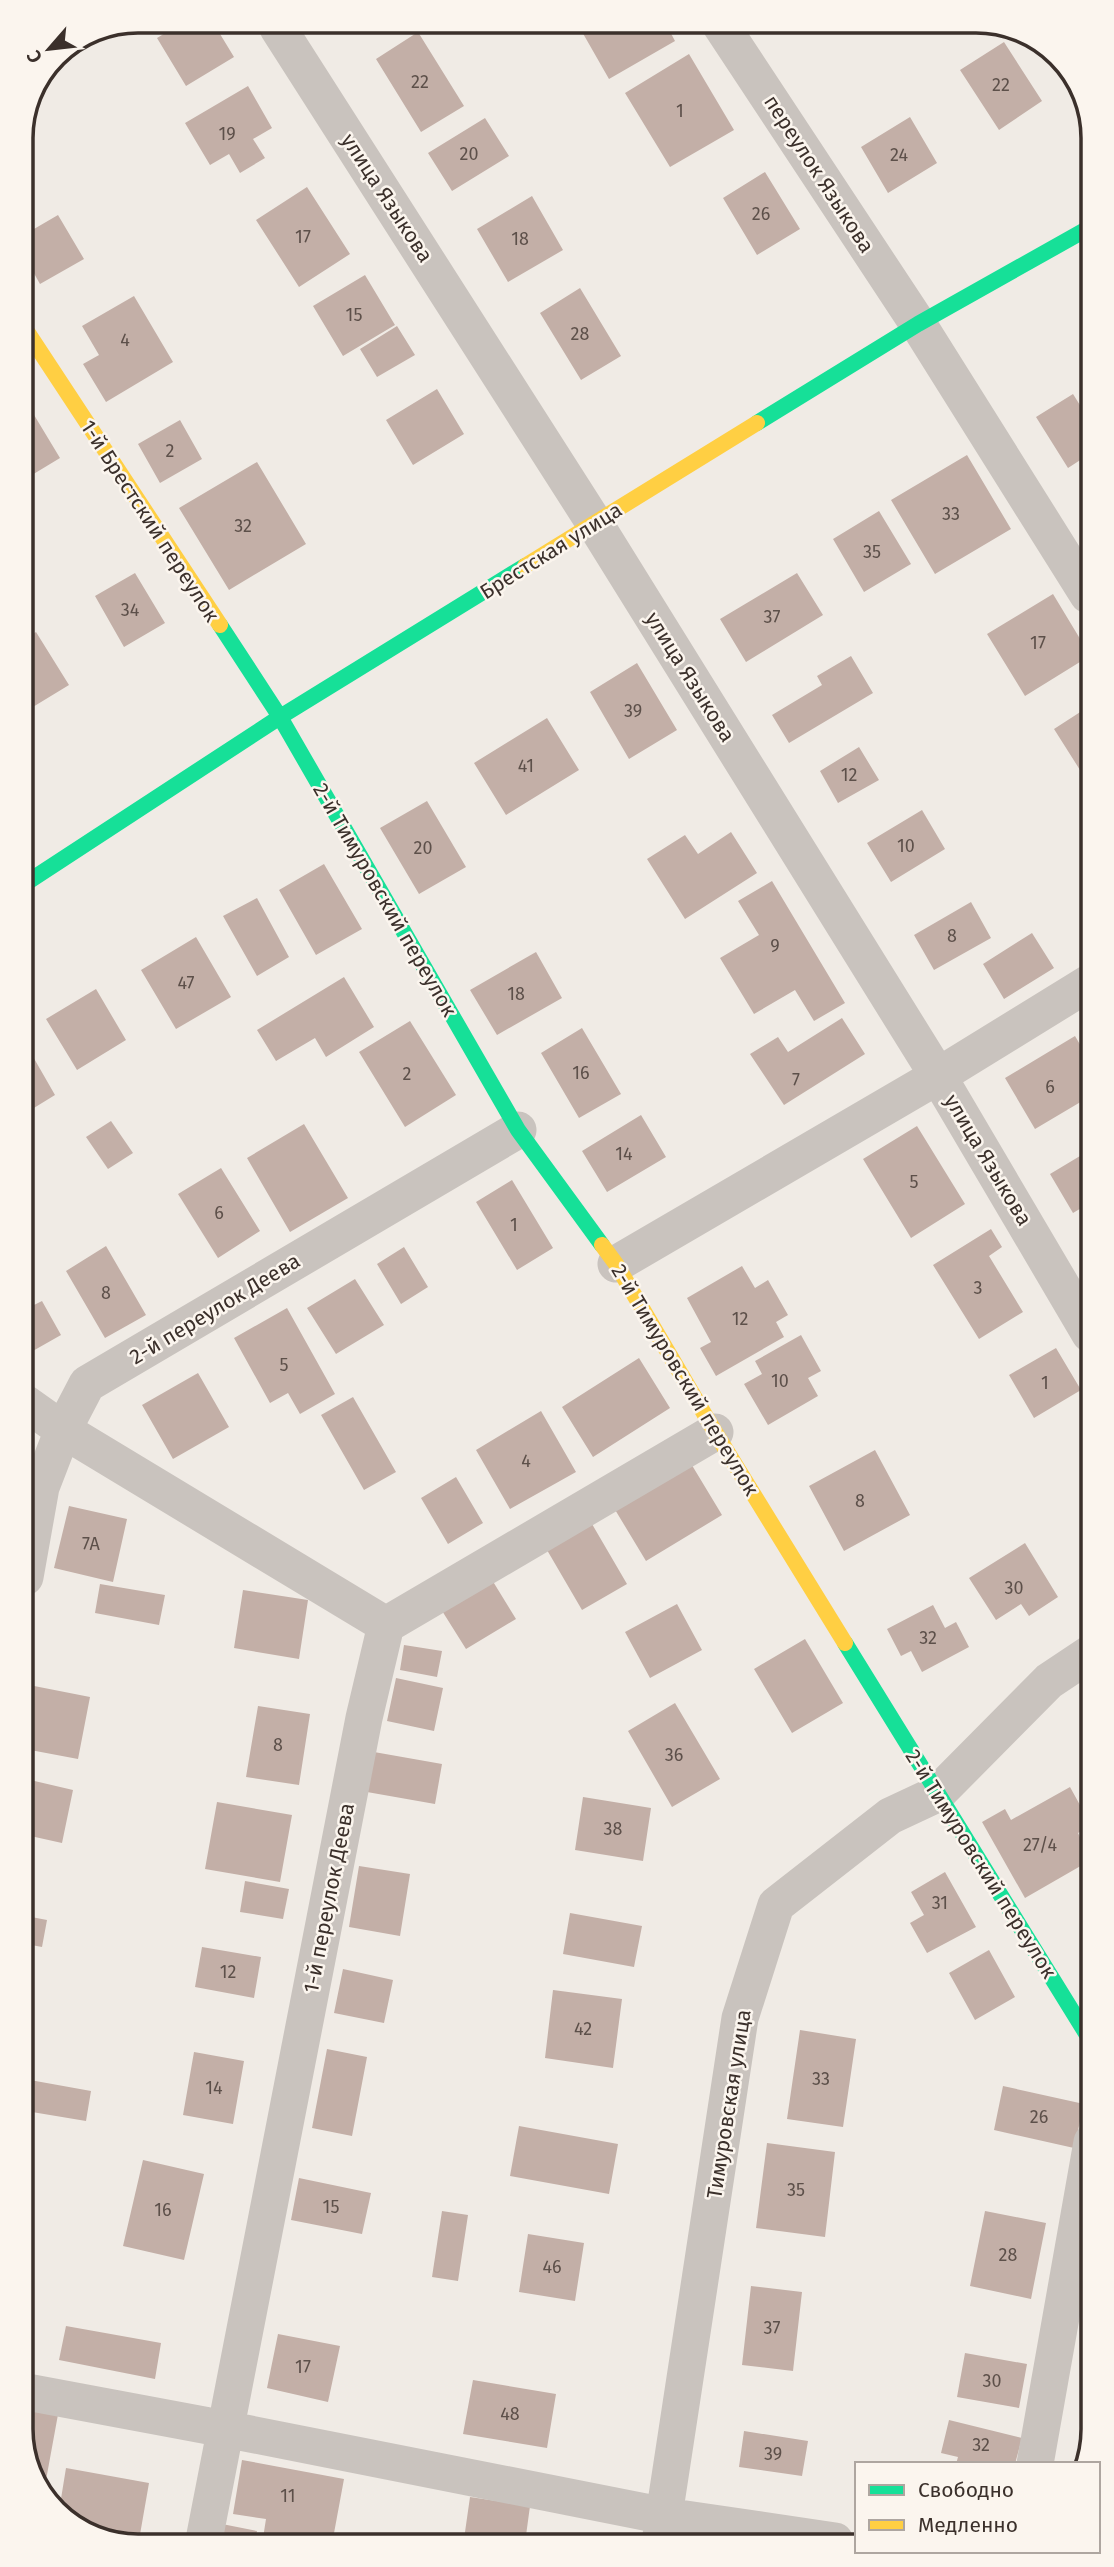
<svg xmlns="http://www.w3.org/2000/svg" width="1114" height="2567" viewBox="0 0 1114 2567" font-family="'Fira Sans',sans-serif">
	<rect width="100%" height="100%" fill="#f0ebe5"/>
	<!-- building -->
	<path fill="#c3afa7" d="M666 24 675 41 609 79 581 30 590 25Z
		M172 29H217L234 57 186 86 157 38Z
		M418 32 464 106 421 132 376 59Z
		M1004 42 1042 101 999 130 960 70Z
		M689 54 734 130 670 167 625 93Z
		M248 86 272 128 253 139 265 158 240 173 229 154 210 165 185 123Z
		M910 117 937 163 888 193 861 147Z
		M485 118 509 156 452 191 428 153Z
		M765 172 800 229 757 255 723 198Z
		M307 187 350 254 299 287 256 220Z
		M532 196 563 250 508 282 477 229Z
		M58 215 84 259 40 284 22 252V236Z
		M365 275 395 325 343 356 313 306Z
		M580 288 621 356 581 380 540 313Z
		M134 296 173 362 106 402 83 364 99 355 82 326Z
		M397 326 415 355 377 377 360 349Z
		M437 389 464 434 413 465 386 420Z
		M1073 394 1088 418V455L1068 468 1036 417Z
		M22 395 60 458 22 481Z
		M180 420 202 459 160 483 138 444Z
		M967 455 1011 529 935 574 891 500Z
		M257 462 306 544 229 590 179 508Z
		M879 511 911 564 864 592 833 539Z
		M135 573 165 623 124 647 95 596Z
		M797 573 823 615 746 662 720 619Z
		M1053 594 1088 652V657L1025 696 987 634Z
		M36 632 69 685 23 713V641Z
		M851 656 873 693 789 743 772 715 822 685 817 676Z
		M637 663 677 730 629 759 590 692Z
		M1088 707V764L1080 770 1054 729Z
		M547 718 579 770 506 815 474 763Z
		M859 747 879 780 838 803 820 771Z
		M427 801 466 867 419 894 380 828Z
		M922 810 945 849 891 882 867 843Z
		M731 832 757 873 685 919 647 859 685 835 698 854Z
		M324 864 362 929 316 955 279 890Z
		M772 881 845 1003 814 1021 795 990 754 1014 720 958 759 935 738 901Z
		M257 898 289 957 257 976 223 916Z
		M971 902 991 938 934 970 914 935Z
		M1032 933 1054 968 1004 999 983 964Z
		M196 937 231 997 176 1029 141 970Z
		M536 952 562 998 497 1035 470 990Z
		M344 977 374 1027 326 1057 315 1038 276 1061 257 1030Z
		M96 989 126 1040 77 1070 46 1019Z
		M842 1018 865 1054 784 1105 750 1054 778 1037 788 1052Z
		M410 1021 456 1095 405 1127 359 1052Z
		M582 1028 621 1094 579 1118 541 1053Z
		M1075 1036 1085 1053 1089 1051V1097L1035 1129 1005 1078Z
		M24 1041 55 1095 29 1111 24 1103Z
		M641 1115 666 1157 607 1192 582 1151Z
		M111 1121 133 1153 108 1169 86 1137Z
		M304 1124 348 1198 290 1232 247 1158Z
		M917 1126 965 1204 911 1238 863 1159Z
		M1090 1150V1208L1088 1204 1073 1213 1050 1174Z
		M221 1168 260 1231 218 1258 178 1194Z
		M512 1180 553 1248 517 1270 476 1202Z
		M991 1229 1002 1247 989 1256 1023 1312 979 1339 933 1265Z
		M106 1246 146 1315 105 1338 66 1271Z
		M404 1247 428 1287 401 1304 377 1264Z
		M742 1266 755 1288 768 1280 788 1315 776 1322 784 1337 716 1376 700 1348 711 1342 687 1298Z
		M355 1279 384 1325 336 1354 307 1308Z
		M42 1301 61 1335 24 1356V1310Z
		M287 1308 335 1394 300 1414 288 1393 270 1403 234 1338Z
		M801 1335 821 1371 808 1378 818 1396 768 1425 744 1384 762 1374 755 1361Z
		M1056 1348 1081 1390 1034 1418 1009 1375Z
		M639 1358 670 1408 593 1457 562 1407Z
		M198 1373 229 1427 173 1459 142 1405Z
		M353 1397 396 1472 364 1490 321 1415Z
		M541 1411 576 1472 510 1509 476 1450Z
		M875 1450 910 1515 844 1551 809 1486Z
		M690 1462 722 1515 646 1561 614 1508Z
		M456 1477 483 1523 448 1544 421 1498Z
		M1090 1502 1091 1526 1080 1507Z
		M69 1506 127 1519 113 1582 54 1568Z
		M592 1524 627 1584 582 1610 547 1550Z
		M1025 1543 1058 1597 1029 1616 1021 1604 996 1620 969 1578Z
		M489 1575 516 1619 466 1649 439 1606Z
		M100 1584 165 1595 159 1625 95 1613Z
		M243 1590 308 1600 299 1659 234 1648Z
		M677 1604 702 1650 650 1678 625 1632Z
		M933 1605 945 1628 956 1622 969 1647 922 1672 911 1651 901 1656 887 1629Z
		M805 1639 843 1703 792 1733 754 1669Z
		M404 1645 442 1651 437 1677 400 1670Z
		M396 1678 443 1688 434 1731 387 1721Z
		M29 1685 90 1697 78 1759 25 1749V1703Z
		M675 1703 720 1779 672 1807 628 1731Z
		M258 1706 310 1714 299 1785 246 1777Z
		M374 1752 442 1764 435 1804 367 1792Z
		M26 1779 73 1790 62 1843 26 1835Z
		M1070 1787 1091 1825 1078 1833 1091 1860 1025 1898 982 1822 1005 1809 1011 1820Z
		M583 1797 651 1808 643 1861 575 1850Z
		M217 1802 292 1815 280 1882 205 1869Z
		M359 1866 410 1874 400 1936 349 1927Z
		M945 1872 976 1927 927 1953 910 1923 924 1915 911 1892Z
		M245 1881 289 1889 283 1919 240 1912Z
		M570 1913 642 1926 634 1967 563 1954Z
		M26 1916 47 1920 42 1947 26 1944Z
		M202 1947 261 1957 254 1998 195 1987Z
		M989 1950 1015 1997 975 2020 949 1973Z
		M343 1969 393 1980 384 2023 334 2013Z
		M553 1990 622 1999 613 2068 545 2058Z
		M800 2030 856 2039 843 2127 787 2119Z
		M327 2049 367 2057 352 2136 312 2128Z
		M194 2052 244 2061 233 2124 183 2115Z
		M30 2080 91 2091 86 2121 26 2111Z
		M1003 2086 1084 2104 1074 2148 994 2130Z
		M519 2126 618 2144 609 2194 510 2176Z
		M767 2143 835 2152 825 2237 756 2228Z
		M143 2160 204 2174 184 2260 123 2246Z
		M299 2178 371 2193 362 2234 291 2220Z
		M442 2211 468 2215 458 2281 432 2277Z
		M985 2211 1046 2223 1031 2299 970 2286Z
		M528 2234 584 2243 575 2301 519 2292Z
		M751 2286 802 2292 793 2371 742 2365Z
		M66 2326 161 2343 155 2379 59 2360Z
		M278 2334 340 2346 328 2402 267 2388Z
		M965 2353 1027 2364 1019 2408 957 2397Z
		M473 2380 556 2394 547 2448 463 2434Z
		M27 2403 59 2409 44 2491 27 2467Z
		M949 2420 1022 2438 1015 2464H956L958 2457 941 2453Z
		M744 2431 808 2441 802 2476 739 2467Z
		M242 2460 344 2479 332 2544 297 2545 263 2538 266 2519 233 2514Z
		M66 2468 149 2483 138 2546H130L66 2522 59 2511Z
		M470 2497 530 2506 525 2543H492L464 2539Z
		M222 2524 257 2531 254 2545H218Z"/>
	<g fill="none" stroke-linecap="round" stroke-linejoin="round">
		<!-- street -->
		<path stroke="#c9c3be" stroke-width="37" d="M720 24 918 324 1088 595
			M278 28 595 524 938 1076 1090 1334
			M616 1264 938 1076 1089 983
			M25 1403 63 1430 386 1625
			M25 1577 41 1487 63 1430 87 1384 518 1130
			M27 2392 225 2429 665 2516 835 2541
			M1035 2464 1092 2142
			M660 2542 740 2018 776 1905 890 1816 937 1794 1049 1681 1091 1653
			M203 2545 364 1718 386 1625 715 1432"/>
		<!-- fast -->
		<path stroke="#16e098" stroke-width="16" d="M757 423 918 324 1087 229
			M220 625 280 717 518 1130 602 1245
			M23 885 280 717 525 566
			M845 1643 1092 2043"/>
		<!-- slow -->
		<path stroke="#ffcf43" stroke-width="16" d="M22 324 220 625
			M525 566 757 423
			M602 1245 616 1264 715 1432 845 1643"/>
	</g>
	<g text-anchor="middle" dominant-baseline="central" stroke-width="5" stroke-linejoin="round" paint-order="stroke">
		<!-- number labels -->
		<g font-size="18" fill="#5d504a">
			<text x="420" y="82">22</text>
			<text x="1001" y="85">22</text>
			<text x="680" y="111">1</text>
			<text x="227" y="134">19</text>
			<text x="469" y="154">20</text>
			<text x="899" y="155">24</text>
			<text x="761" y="214">26</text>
			<text x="303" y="237">17</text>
			<text x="520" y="239">18</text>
			<text x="354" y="315">15</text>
			<text x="580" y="334">28</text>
			<text x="125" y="340">4</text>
			<text x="170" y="451">2</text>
			<text x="951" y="514">33</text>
			<text x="243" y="526">32</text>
			<text x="872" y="552">35</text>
			<text x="130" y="610">34</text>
			<text x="772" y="617">37</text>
			<text x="1038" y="643">17</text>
			<text x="633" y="711">39</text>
			<text x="526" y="766">41</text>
			<text x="849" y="775">12</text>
			<text x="906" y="846">10</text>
			<text x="423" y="848">20</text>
			<text x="952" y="936">8</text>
			<text x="775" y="946">9</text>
			<text x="186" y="983">47</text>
			<text x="516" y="994">18</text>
			<text x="581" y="1073">16</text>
			<text x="407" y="1074">2</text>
			<text x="796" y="1080">7</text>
			<text x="1050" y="1087">6</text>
			<text x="624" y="1154">14</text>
			<text x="914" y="1182">5</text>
			<text x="219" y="1213">6</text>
			<text x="514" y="1225">1</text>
			<text x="978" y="1288">3</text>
			<text x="106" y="1293">8</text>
			<text x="740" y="1319">12</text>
			<text x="284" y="1365">5</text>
			<text x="780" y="1381">10</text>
			<text x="1045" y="1383">1</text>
			<text x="526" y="1461">4</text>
			<text x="860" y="1501">8</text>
			<text x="91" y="1544">7А</text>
			<text x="1014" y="1588">30</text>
			<text x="928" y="1638">32</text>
			<text x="278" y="1745">8</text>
			<text x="674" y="1755">36</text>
			<text x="613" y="1829">38</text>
			<text x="1040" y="1845">27/4</text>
			<text x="940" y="1903">31</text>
			<text x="228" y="1972">12</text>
			<text x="583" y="2029">42</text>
			<text x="821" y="2079">33</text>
			<text x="214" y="2088">14</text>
			<text x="1039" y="2117">26</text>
			<text x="796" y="2190">35</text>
			<text x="331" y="2207">15</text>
			<text x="163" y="2210">16</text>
			<text x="1008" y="2255">28</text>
			<text x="552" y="2267">46</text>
			<text x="772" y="2328">37</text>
			<text x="303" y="2367">17</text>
			<text x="992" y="2381">30</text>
			<text x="510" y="2414">48</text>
			<text x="981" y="2445">32</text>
			<text x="773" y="2454">39</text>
			<text x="288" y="2496">11</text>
		</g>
		<!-- street labels -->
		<g font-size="21" fill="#3b302b" stroke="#fbf5ee">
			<text transform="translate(819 174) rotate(57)">переулок Языкова</text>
			<text transform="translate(387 198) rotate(57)">улица Языкова</text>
			<text transform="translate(150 521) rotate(57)">1-й Брестский переулок</text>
			<text transform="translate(551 551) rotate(-32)">Брестская улица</text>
			<text transform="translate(690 677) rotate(58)">улица Языкова</text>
			<text transform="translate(385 900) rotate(60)">2-й Тимуровский переулок</text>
			<text transform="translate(988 1160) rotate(59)">улица Языкова</text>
			<text transform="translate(215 1309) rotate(-31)">2-й переулок Деева</text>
			<text transform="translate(685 1380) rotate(59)">2-й Тимуровский переулок</text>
			<text transform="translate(981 1864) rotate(58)">2-й Тимуровский переулок</text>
			<text transform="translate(329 1898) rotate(-79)">1-й переулок Деева</text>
			<text transform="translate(729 2104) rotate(-81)">Тимуровская улица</text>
		</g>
	</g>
	<!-- crop -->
	<path d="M0 0H1114V2567H0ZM138 33H976A105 105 0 0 1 1081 138V2429A105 105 0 0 1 976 2534H138A105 105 0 0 1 33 2429V138A105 105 0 0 1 138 33Z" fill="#fbf5ee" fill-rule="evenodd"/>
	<path fill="none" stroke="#3b302b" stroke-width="3.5" d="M138 33H976A105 105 0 0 1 1081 138V2429A105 105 0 0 1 976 2534H138A105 105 0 0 1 33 2429V138A105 105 0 0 1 138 33Z"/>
	<!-- legend -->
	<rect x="855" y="2462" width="245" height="91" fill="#fbf5ee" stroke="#aea6a0" stroke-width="2"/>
	<rect x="869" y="2485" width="35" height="10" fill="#16e098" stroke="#aea6a0" stroke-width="2"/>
	<text x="918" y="2497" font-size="21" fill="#3b302b">Свободно</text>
	<rect x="869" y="2520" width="35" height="10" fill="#ffcf43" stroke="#aea6a0" stroke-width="2"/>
	<text x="918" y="2532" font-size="21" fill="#3b302b">Медленно</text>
	<!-- north arrow -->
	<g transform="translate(49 49) rotate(242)" stroke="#fbf5ee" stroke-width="5" paint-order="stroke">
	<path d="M0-5L12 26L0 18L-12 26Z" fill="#3b302b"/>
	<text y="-10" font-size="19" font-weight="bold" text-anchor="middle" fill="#3b302b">С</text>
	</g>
</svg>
